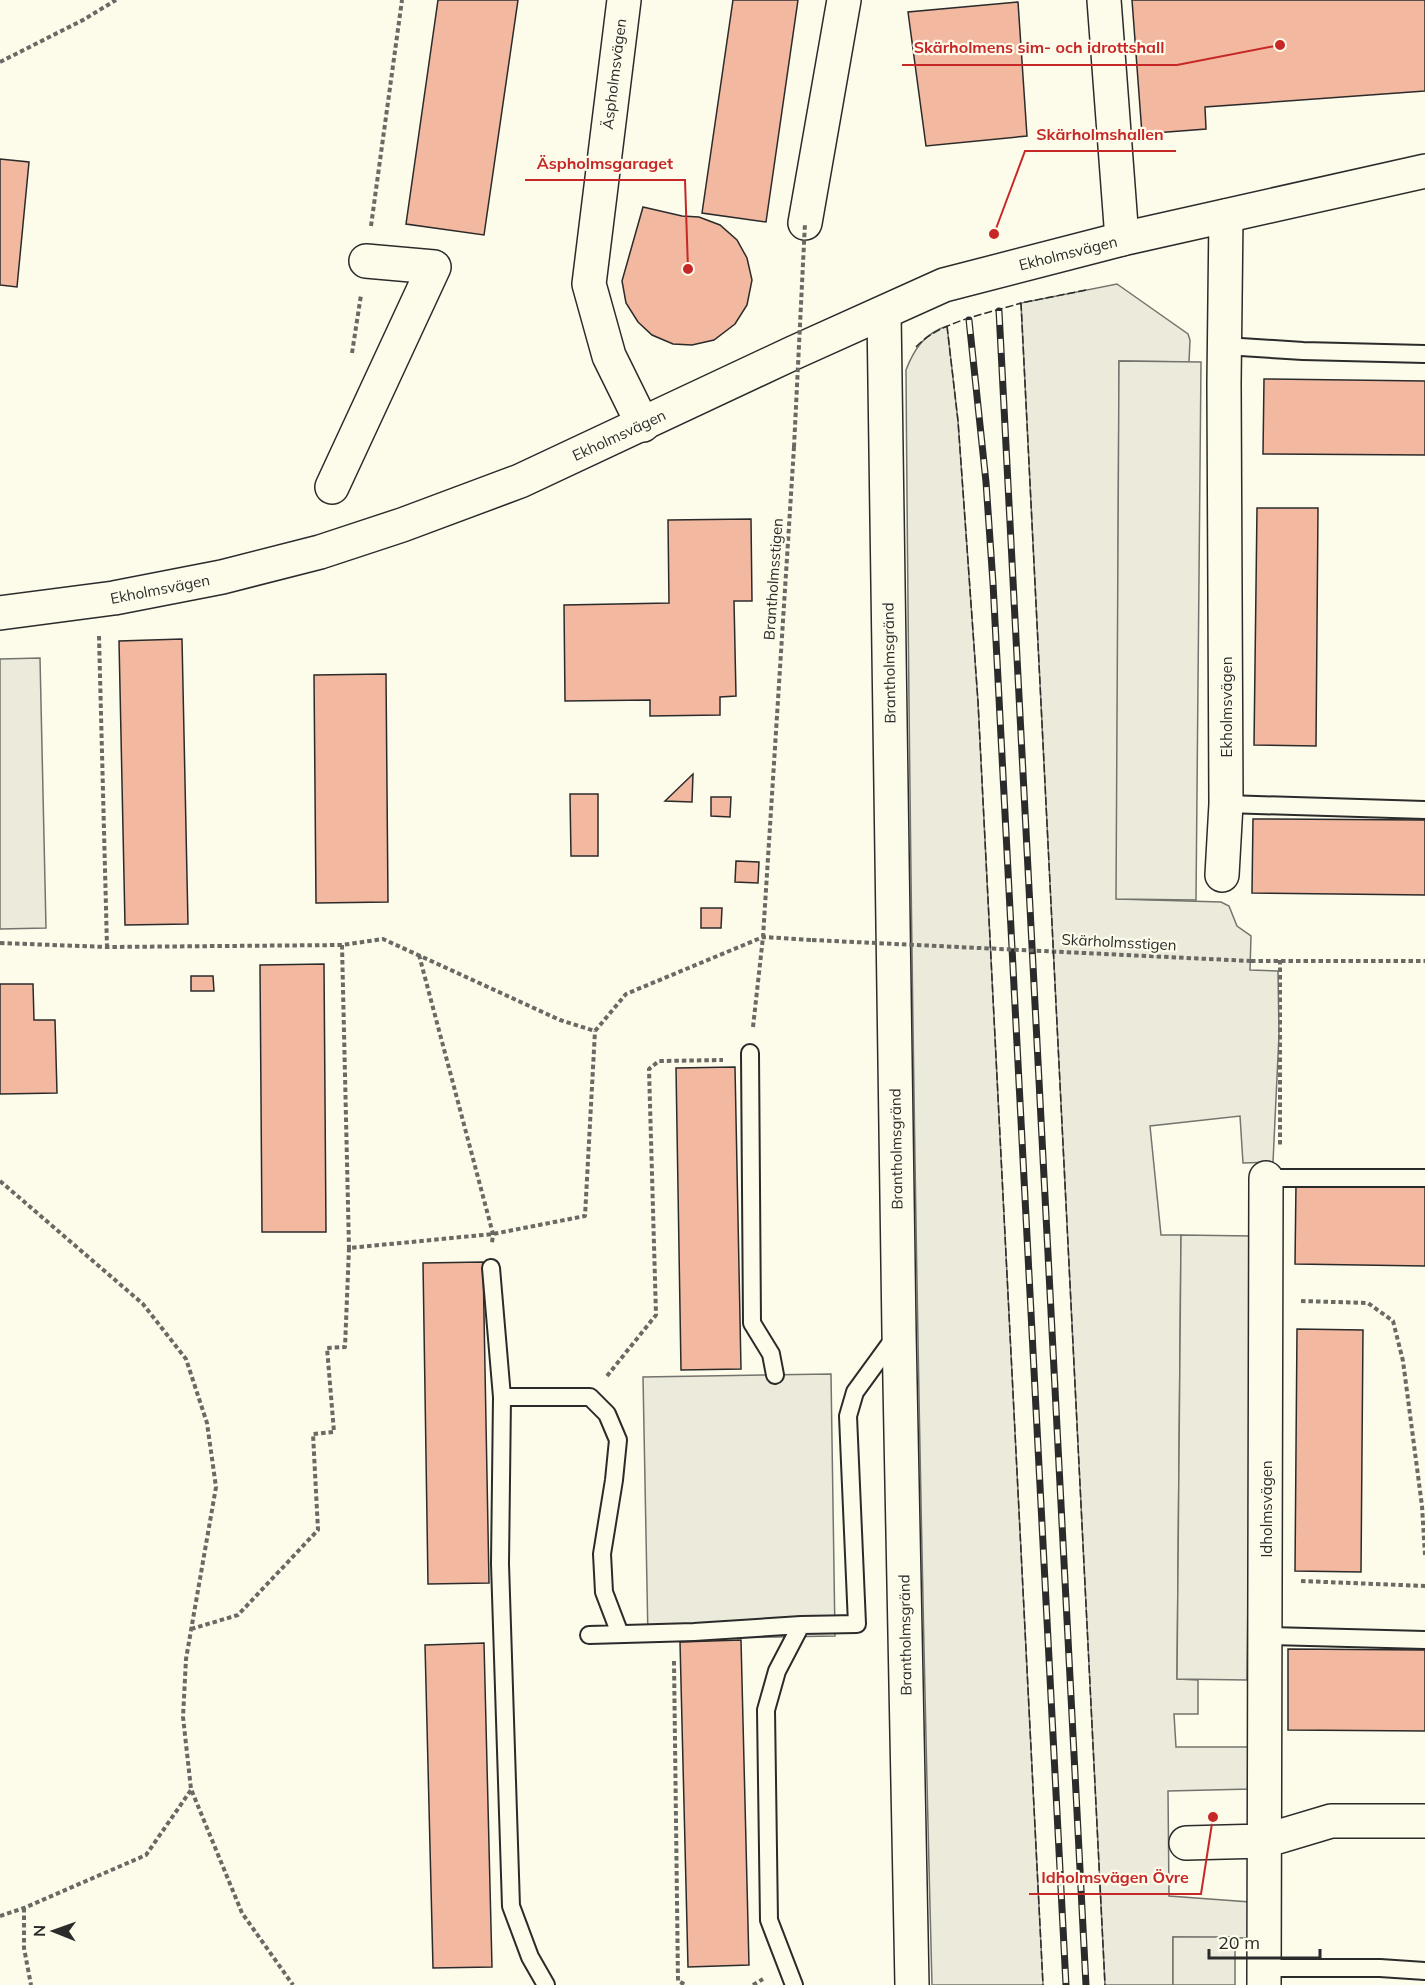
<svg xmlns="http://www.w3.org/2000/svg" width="1425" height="1985" viewBox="0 0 1425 1985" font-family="Mulish,sans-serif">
	<rect width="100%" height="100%" fill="#fdfbea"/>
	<!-- green -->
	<path fill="#ecebdb" stroke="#74746e" stroke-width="1.5" d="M1117 284 1188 334 1190 340 1189 362 1119 361 1117 899 1221 902 1229 906 1237 926 1251 936 1250 970 1278 971 1279 1035 1273 1162 1243 1163 1240 1116 1150 1126 1161 1235H1181L1177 1679 1198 1680V1714H1174L1176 1747H1251V1789L1168 1791 1169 1896 1250 1902V1938L1173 1937V1985H1105L1021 303Z
		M947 326 958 421 978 702 1043 1985H932C918 1447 910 908 906 370 914 349 925 333 947 326Z"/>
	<!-- parking -->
	<path fill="#eceadb" stroke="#74746e" stroke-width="1.5" d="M1119 361 1201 362 1196 900 1116 899Z
		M40 658 46 928 0 929V659Z
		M1181 1235 1252 1236 1247 1680 1177 1679Z
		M831 1374 835 1636 648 1639 643 1377Z
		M1173 1937H1235V1985H1173Z"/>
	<!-- building -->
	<path fill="#f2b8a0" stroke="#2b2b2b" stroke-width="1.5" d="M438 0H518L484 235 406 224Z
		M733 0H798L766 222 702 213Z
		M1132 0H1425V91L1205 107 1206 129 1142 134Z
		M1018 2 1027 136 926 146 908 12Z
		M0 159 29 162 17 287 0 285Z
		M643 207 682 216 699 217 720 225 737 240 747 258 752 280 747 305 735 324 714 340 692 345 673 344 652 335 638 322 626 303 622 281Z
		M1264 379 1425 381V455L1263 454Z
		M1257 508H1318L1316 746 1254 745Z
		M751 519 752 601H734L736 696 720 697V715L650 716V700L565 701 564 605 669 603 668 520Z
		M182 639 188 924 125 925 119 641Z
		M386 674 388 902 316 903 314 675Z
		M693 774 692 802 665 801Z
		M570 794H598V856H571Z
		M711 797H731L730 817 711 816Z
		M1253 819 1425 820V895L1252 893Z
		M736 861 759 862 758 883 735 882Z
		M701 908H722L721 928H701Z
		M324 964 326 1232H262L260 965Z
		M191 976H213L214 991H191Z
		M0 984H33L34 1020H55L57 1093 0 1094Z
		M735 1067 741 1369 681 1370 676 1068Z
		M1296 1183 1425 1185V1266L1295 1264Z
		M483 1262 489 1583 428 1584 423 1263Z
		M1297 1329 1363 1330 1361 1572 1295 1571Z
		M741 1640 749 1965 688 1967 680 1642Z
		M484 1643 492 1967 433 1968 425 1645Z
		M1288 1649 1425 1650V1731L1288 1730Z"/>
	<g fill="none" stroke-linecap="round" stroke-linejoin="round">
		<defs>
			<path id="lane" d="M1225 346 1303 351 1425 354
				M1226 804 1425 810
				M750 1053 752 1323 771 1354 775 1375
				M1266 1178H1425
				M491 1268 502 1397 500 1564 511 1906 530 1957 546 1985
				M502 1397H590L607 1414 618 1440 614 1480 602 1554 604 1592 620 1634
				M589 1635 694 1632 801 1625 857 1624 848 1416 855 1392 895 1337
				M1266 1636 1425 1640
				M1264 1968H1380L1425 1971
				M794 1985 769 1920 766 1710 777 1671 801 1625"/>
			<path id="street" d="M624 0 589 284 609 356 643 425
				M1104 0 1122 239
				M805 223 844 0
				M884 313 899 1332 912 1985
				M332 487 434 267 366 261
				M1222 875 1226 804 1224 383 1226 216
				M1186 1843 1264 1841 1331 1821H1425
				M1264 1985 1266 1178"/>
			<path id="secondary" d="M0 613 114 598 222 577 320 552 402 525 520 481 793 353 944 285 1122 239 1425 171"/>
		</defs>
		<!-- lane casing -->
		<use href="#lane" stroke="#2b2b2b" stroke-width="20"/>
		<!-- street casing -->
		<use href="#street" stroke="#2b2b2b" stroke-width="36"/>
		<!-- secondary casing -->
		<use href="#secondary" stroke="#2b2b2b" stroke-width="36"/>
		<!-- path -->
		<path stroke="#6a6964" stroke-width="4" stroke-dasharray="4.5 3" stroke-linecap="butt" d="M0 62 83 20 116 0
			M371 226 402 0
			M352 353 361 295
			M99 636 107 947
			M0 943 107 947 342 945 383 939 560 1020 595 1031 626 994 763 937 812 940
			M342 945 349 1248
			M419 955 493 1234 492 1243
			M1280 960V1145
			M1251 961H1425
			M753 1027 763 937 794 447
			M0 1181 143 1304 186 1359 207 1423 216 1487 186 1659 183 1717 191 1789 242 1913 293 1985
			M1301 1301 1368 1303 1393 1321 1403 1361 1422 1506 1425 1555
			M607 1376 656 1315 649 1069 659 1061 723 1060
			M1301 1581 1425 1586
			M191 1629 238 1615 318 1530 313 1434 334 1432 327 1348 345 1347 349 1248 493 1234 585 1216 595 1031
			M674 1661 678 1981 686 1985
			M24 1908V1948L31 1985
			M0 1916 24 1908 146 1855 191 1790
			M753 1985 763 1979"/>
		<!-- lane -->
		<use href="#lane" stroke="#fdfbea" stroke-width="16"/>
		<!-- street -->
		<use href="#street" stroke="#fdfbea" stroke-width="33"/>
		<!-- secondary -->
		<use href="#secondary" stroke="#fdfbea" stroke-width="33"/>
		<defs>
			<path id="rail" d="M999 311 1086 1985
				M969 320 986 482 993 583 1066 1985"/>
		</defs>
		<!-- rail casing -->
		<use href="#rail" stroke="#2b2b2b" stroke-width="7"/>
		<!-- rail -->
		<use href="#rail" stroke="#fdfbea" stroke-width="4.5" stroke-dasharray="14" stroke-linecap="butt"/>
		<!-- path-bridge -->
		<path stroke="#6a6964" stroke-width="4" stroke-dasharray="4.5 3" stroke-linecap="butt" d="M794 447 805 223
			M812 940 1251 961"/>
		<!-- fence -->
		<path stroke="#2b2b2b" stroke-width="1.5" stroke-dasharray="8 3" stroke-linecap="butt" d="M1086 290 1021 303 1105 1985
			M947 326 958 421 978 702 1043 1985
			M916 347C940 321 987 314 1021 303"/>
	</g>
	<g text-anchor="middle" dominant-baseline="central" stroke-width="4.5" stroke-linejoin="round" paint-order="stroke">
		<!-- street labels -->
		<g font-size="15" fill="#2b2b2b" stroke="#fdfbea">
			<text transform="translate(614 74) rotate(-83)">Äspholmsvägen</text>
			<text transform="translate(1068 253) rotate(-14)">Ekholmsvägen</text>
			<text transform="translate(619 435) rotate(-25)">Ekholmsvägen</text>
			<text transform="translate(773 579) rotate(-86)">Brantholmsstigen</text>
			<text transform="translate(160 589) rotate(-11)">Ekholmsvägen</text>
			<text transform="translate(889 663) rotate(-91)">Brantholmsgränd</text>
			<text transform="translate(1226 707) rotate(-90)">Ekholmsvägen</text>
			<text transform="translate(1119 942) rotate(3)">Skärholmsstigen</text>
			<text transform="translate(896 1149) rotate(-91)">Brantholmsgränd</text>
			<text transform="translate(1266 1509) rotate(-90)">Idholmsvägen</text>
			<text transform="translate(905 1635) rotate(-91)">Brantholmsgränd</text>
		</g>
	</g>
	<!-- callouts -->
	<path fill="none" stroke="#c62828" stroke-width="2" d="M1280 45L1177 65H902M994 234L1025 151H1176M688 269L685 180H525M1213 1817L1201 1894H1029"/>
	<g fill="#c62828" stroke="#fdfbea" stroke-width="2">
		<circle cx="1280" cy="45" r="6"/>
		<circle cx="994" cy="234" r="6"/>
		<circle cx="688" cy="269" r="6"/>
		<circle cx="1213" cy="1817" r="6"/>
	</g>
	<g font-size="16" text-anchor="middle" font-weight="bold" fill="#c62828" stroke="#fdfbea" stroke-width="4.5" stroke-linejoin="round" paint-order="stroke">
		<text x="1039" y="53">Skärholmens sim- och idrottshall</text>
		<text x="1100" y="140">Skärholmshallen</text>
		<text x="605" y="169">Äspholmsgaraget</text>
		<text x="1115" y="1883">Idholmsvägen Övre</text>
	</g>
	<!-- north arrow -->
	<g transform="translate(54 1931) rotate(271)" stroke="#fdfbea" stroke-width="4.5" paint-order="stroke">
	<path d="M0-4.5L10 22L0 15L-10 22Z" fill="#2b2b2b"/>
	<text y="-9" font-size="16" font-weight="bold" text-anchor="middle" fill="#2b2b2b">N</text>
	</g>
	<!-- scale -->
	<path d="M1209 1949v9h111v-9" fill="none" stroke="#2b2b2b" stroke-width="3"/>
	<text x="1218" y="1949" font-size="18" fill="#2b2b2b" stroke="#fdfbea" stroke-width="4.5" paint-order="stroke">20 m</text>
</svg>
